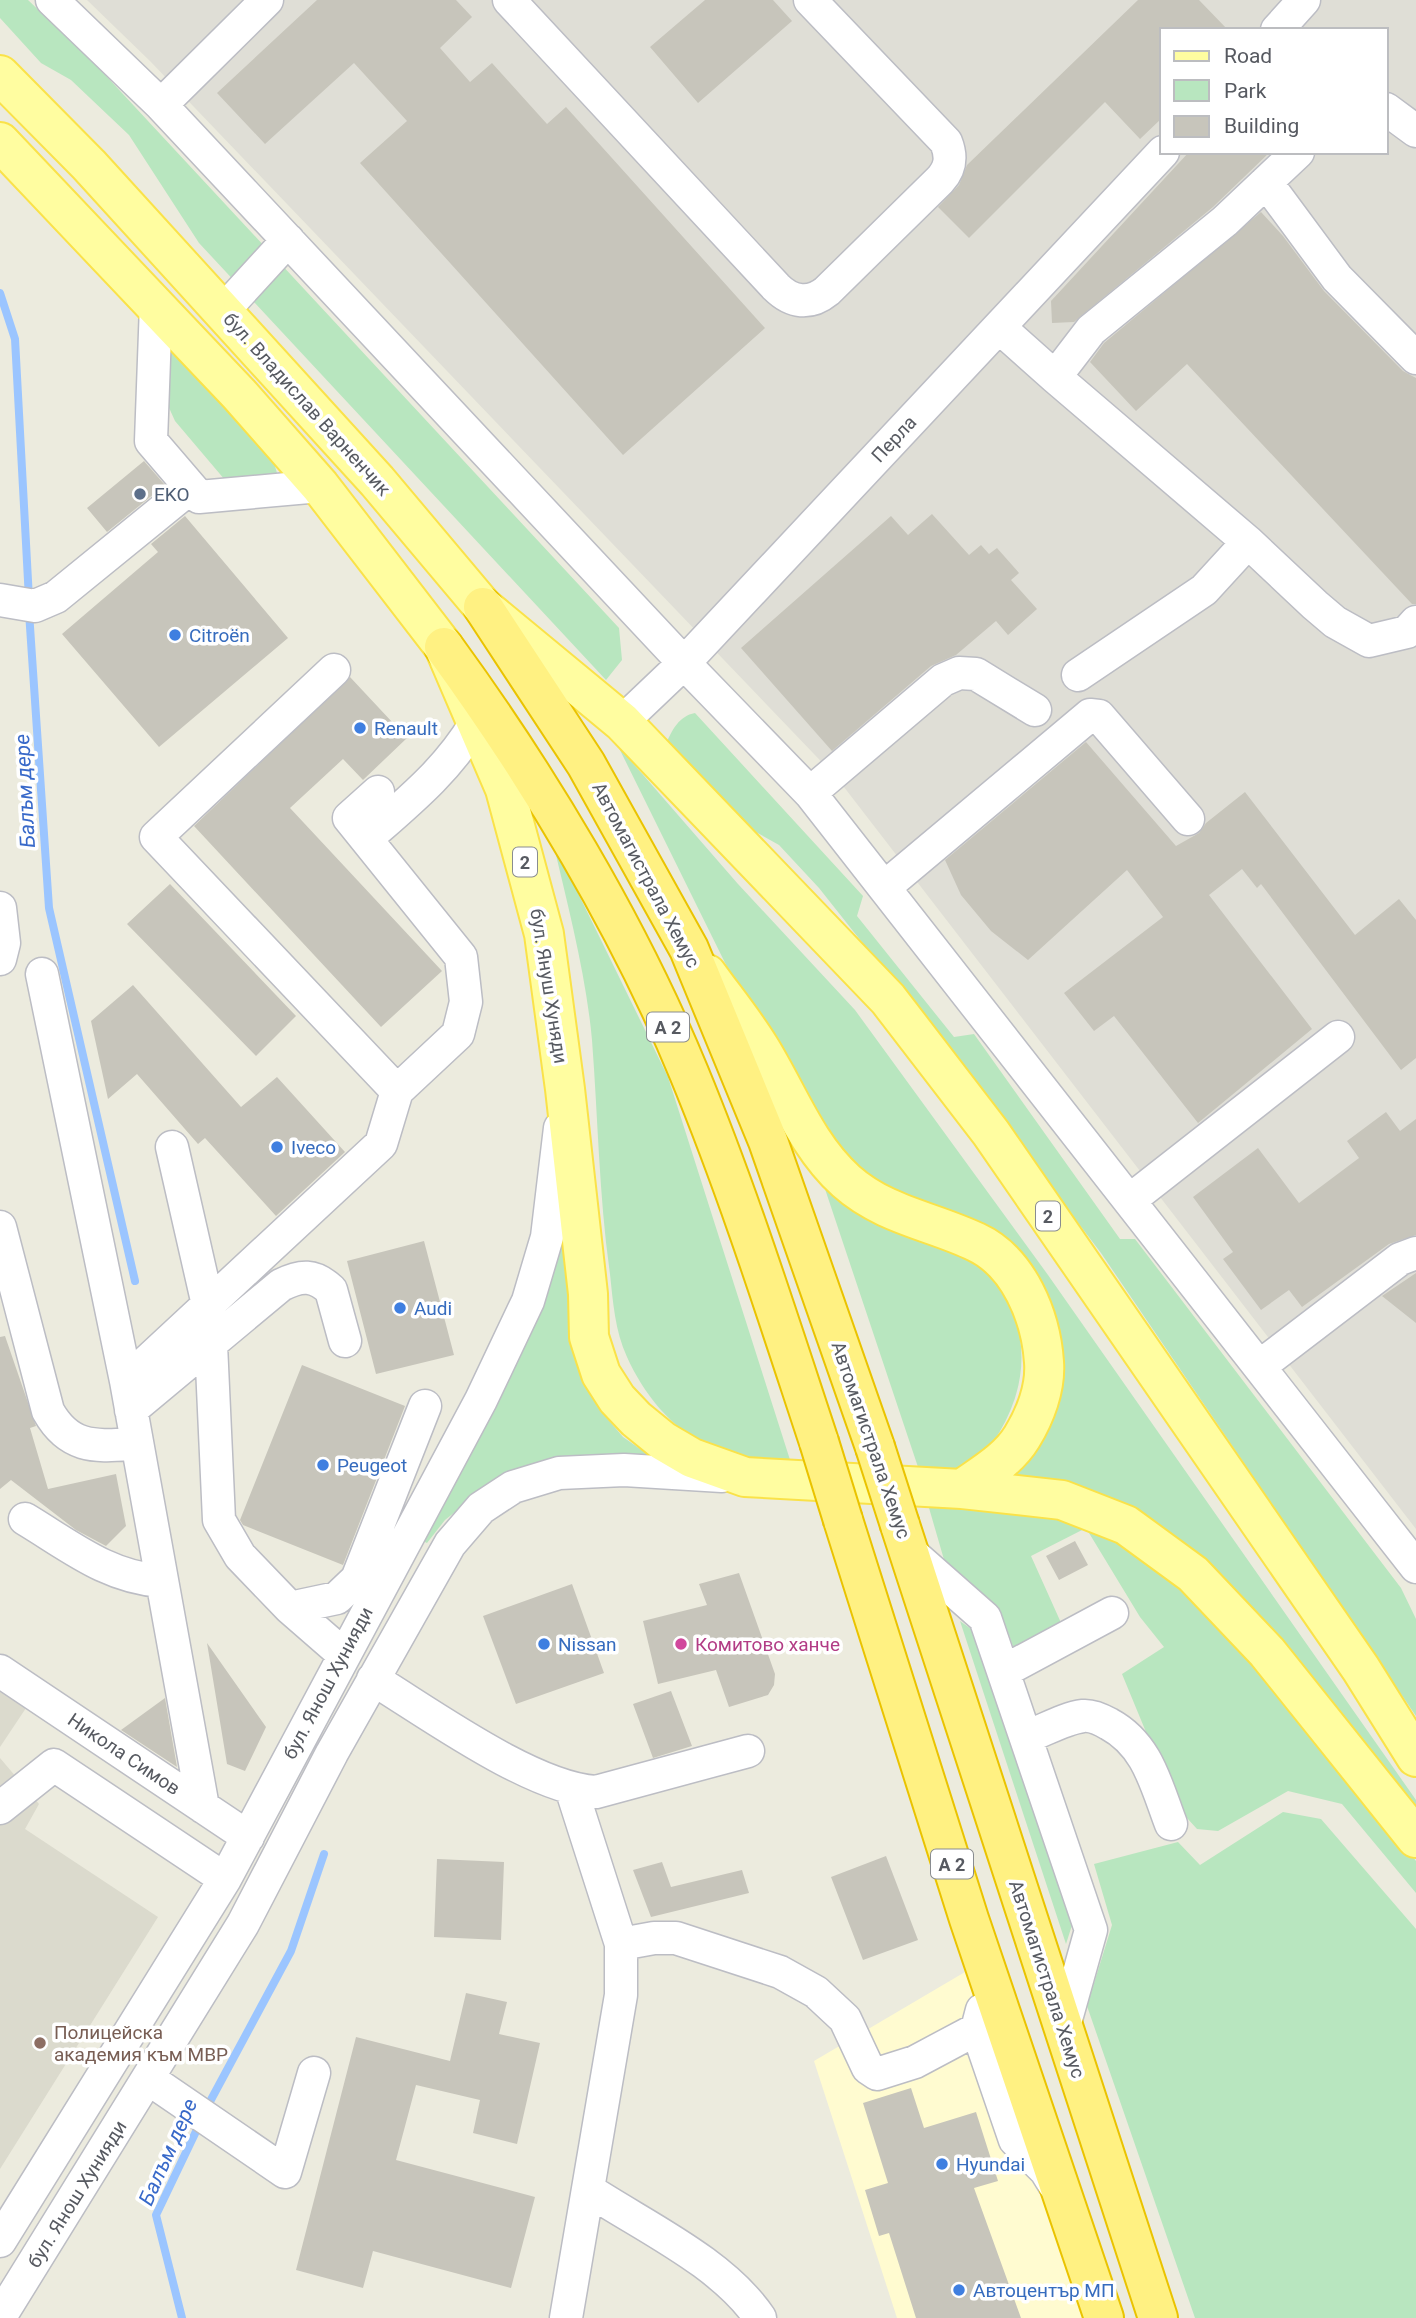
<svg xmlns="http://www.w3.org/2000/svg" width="1416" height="2318" viewBox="0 0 1416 2318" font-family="Roboto,sans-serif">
	<rect width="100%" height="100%" fill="#ecebde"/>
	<!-- commercial -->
	<path fill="#fffbd0" d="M965 1972 1086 2318H897L814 2061Z"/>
	<!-- industrial -->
	<path fill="#dfded6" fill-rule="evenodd" d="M87 0H1416V1529L837 778 150 61ZM1162 30H1386V152H1162Z"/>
	<!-- education -->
	<path fill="#dbdacd" d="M0 1691 26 1708 0 1747Z
		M0 1758 39 1804 25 1829 158 1917 0 2169Z"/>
	<!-- green -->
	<path fill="#b8e6bf" d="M0 0H28L96 65 619 628 622 660 606 680 199 243 129 135 71 80 41 63 0 18Z
		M173 351 272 456 277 473 225 480 175 421 166 401 164 360Z
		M695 713 863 896 857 916 954 1037 974 1034 1120 1239H1135L1401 1588 1416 1619V1716L1101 1253 941 1042 819 888 779 845 745 826 666 744C672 730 679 716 695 713Z
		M618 746 738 884 855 1010 1048 1275 1416 1800V1817L1203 1565 1010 1485 1041 1434 1054 1340 925 1206 844 1163 734 981Z
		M553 842 668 1077 791 1463C763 1460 733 1459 707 1446 672 1429 643 1393 627 1357 615 1331 613 1302 610 1274 599 1196 598 1118 592 1040 586 974 568 907 553 842Z
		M823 1183C884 1212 956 1236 1004 1285 1010 1291 1012 1305 1015 1315 1034 1379 1009 1426 969 1475L920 1473Z
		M567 1197 585 1379 601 1411 623 1437 663 1465 465 1504 445 1520 427 1543 421 1540 528 1338 550 1280Z
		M927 1501 1058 1510 1117 1533 1191 1583 1261 1664 1416 1861V1893L1342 1804 1288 1791 1218 1831 1197 1829 1177 1807 1122 1674 1164 1647 1140 1617 1086 1528 1031 1556 1062 1625 1015 1652 1000 1610 945 1563Z
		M960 1621 978 1634 1073 1922 1066 1944Z
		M1283 1812 1321 1819 1416 1929V2318H1195L1087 2006 1112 1925 1094 1864 1178 1842 1200 1865Z"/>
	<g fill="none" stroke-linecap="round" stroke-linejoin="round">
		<!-- stream -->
		<path stroke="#9bc5ff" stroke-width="8" d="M0 293 15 339 29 599
			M29 612 49 908 135 1281
			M206 2109 291 1951 324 1854
			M182 2318 156 2215 201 2121"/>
	</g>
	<!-- building -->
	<path fill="#c7c5bb" d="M317 0H456L472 17 440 48 470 82 492 63 547 124 566 107 765 328 623 455 360 163 407 121 354 63 265 144 217 93Z
		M705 0H773L792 21 698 103 650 47Z
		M1138 0H1199L1228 30H1162V118L1140 139 1105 102 969 238 938 207 959 185 967 165Z
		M1189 152H1270L1213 207 1074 322 1052 323 1051 301Z
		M1261 212 1283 236 1324 291 1403 371 1416 378V604H1412L1187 364 1136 411 1090 362 1104 343Z
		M144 461 165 485 107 532 87 508Z
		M932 514 969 555 981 545 989 554 997 548 1019 573 1011 580 1037 609 1008 635 996 621 956 655 931 666 832 751 741 648 891 516 908 535Z
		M185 516 288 638 159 747 62 634 158 552 151 544Z
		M350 677 407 738 363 780 343 759 290 808 442 971 381 1027 194 826Z
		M1086 742 1176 846 1199 833 1206 823 1245 792 1355 935 1399 899 1416 920V1058L1401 1070 1261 884 1257 888 1242 869 1209 895 1312 1029 1198 1123 1114 1016 1094 1031 1064 993 1163 917 1127 870 1028 960 991 931 961 895 945 860Z
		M170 884 296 1016 256 1056 127 924Z
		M133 985 241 1107 277 1077 345 1152 276 1216 205 1138 198 1144 137 1074 108 1099 91 1021Z
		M1386 1112 1400 1131 1416 1119V1235L1389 1244 1302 1307 1289 1290 1261 1310 1223 1259 1233 1252 1193 1197 1258 1148 1299 1203 1359 1158 1347 1141Z
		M424 1241 454 1355 376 1374 347 1261Z
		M1416 1273V1323L1382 1296Z
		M5 1336 36 1426 30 1428 48 1489 116 1474 126 1526 106 1546 76 1530 11 1480 0 1489V1337Z
		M302 1365 405 1406 343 1565 243 1525 240 1520Z
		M1075 1541 1088 1565 1059 1580 1046 1556Z
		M739 1573 775 1674 774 1685 768 1695 729 1707 716 1670 658 1684 643 1621 707 1605 699 1584Z
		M572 1584 604 1673 516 1704 483 1616Z
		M207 1643 266 1727 245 1771 227 1764Z
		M671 1691 692 1746 653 1758 633 1704Z
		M165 1698 177 1767 121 1730Z
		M886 1856 918 1940 863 1960 831 1877Z
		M437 1859 504 1862 501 1940 434 1937Z
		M662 1862 671 1887 742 1870 749 1893 651 1917 633 1870Z
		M466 1993 507 2002 499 2034 540 2043 517 2144 473 2133 480 2100 416 2085 396 2160 535 2197 511 2288 373 2251 363 2288 296 2270 356 2037 450 2061Z
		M911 2088 924 2128 976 2112 998 2181 974 2188 1021 2318H916L889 2233 879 2236 865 2190 888 2183 863 2103Z"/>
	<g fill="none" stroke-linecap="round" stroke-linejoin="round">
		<defs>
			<path id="minor" d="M52 0 161 105 684 663 810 793 1416 1567
				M509 0 776 287C792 303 810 305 827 291L940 180C951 168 952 157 946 142L810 0
				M1277 30 1304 0
				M161 105 267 0
				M1386 109 1416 131
				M1266 182 1337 278 1416 358
				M156 305 151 441 199 497 320 486
				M223 311 288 240
				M1000 328 1055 377 1091 330 1225 221 1298 152
				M1055 377 1248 542 1315 605 1335 622 1369 641 1407 632 1416 622
				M0 600 35 606 56 597 190 488
				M334 670 156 837 397 1091
				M1078 675 1204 590 1248 542
				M622 722 684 663 1163 152
				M810 793 943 680 959 673 976 674 1035 710
				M366 839C407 803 447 771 475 724
				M886 886 1090 715 1099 716 1188 819
				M0 908 4 943 0 959
				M42 974 126 1381 203 1807
				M172 1147 208 1305
				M1130 1200 1338 1037
				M0 1227 48 1411C70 1450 96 1446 137 1444
				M211 1344 219 1520 240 1556 290 1608 337 1598 357 1579 425 1406
				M1260 1366 1400 1259 1416 1253
				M126 1381 381 1144 397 1091 458 1034 466 1002 461 957 349 818 378 792
				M131 1410 281 1285C301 1275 314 1274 331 1290L345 1341
				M25 1519C70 1546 107 1577 161 1581
				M909 1551 985 1618 1091 1930 1063 2030
				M290 1608 344 1655
				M0 1671 248 1837
				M1004 1671 1112 1613
				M373 1679C430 1714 532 1788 596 1792L748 1751
				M1026 1737C1043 1731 1065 1718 1083 1716 1092 1715 1102 1720 1109 1724 1148 1745 1156 1785 1171 1824
				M0 1808 54 1765 225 1879
				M621 1944 654 1938H676L780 1972 816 1992 845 2019 868 2068 877 2074 915 2062 977 2029
				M982 2010 977 2029 1015 2140 1046 2171 1054 2184
				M149 2079 285 2172 314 2073
				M590 2191C645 2227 723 2263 760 2318
				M0 2241 225 1879 481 1400 528 1301 547 1237 560 1128
				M0 2317 243 1924 332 1753 450 1544 481 1508 513 1487 559 1473 624 1470 722 1476
				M566 2318 621 1995V1944L572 1791"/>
			<path id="major" d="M0 75 89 165 377 481 483 607 622 722 888 999 991 1133 1361 1669 1416 1757
				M0 142 239 394 320 486 444 647 505 789 544 934 565 1089 588 1294 589 1337 601 1374 617 1399 636 1419 663 1441 692 1458 745 1477 962 1489 1062 1500 1126 1525 1193 1574 1267 1652 1416 1838
				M707 974C725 999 744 1022 760 1048 788 1093 806 1145 846 1181 884 1215 932 1221 976 1242 1019 1262 1041 1317 1044 1362 1046 1388 1035 1416 1022 1437 1008 1460 983 1474 962 1489"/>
			<path id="highway" d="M483 607 586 764 689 949 768 1141 875 1447
				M444 647C538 776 628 925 689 1073 739 1194 778 1318 819 1442
				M843 1520 969 1919 1104 2318
				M900 1525 1158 2318"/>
		</defs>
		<!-- minor casing -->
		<use href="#minor" stroke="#bcbdc4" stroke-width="35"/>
		<!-- major casing -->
		<use href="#major" stroke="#fae249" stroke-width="42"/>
		<!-- highway casing -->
		<use href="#highway" stroke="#eac300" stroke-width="42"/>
		<!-- minor -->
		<use href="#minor" stroke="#fff" stroke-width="32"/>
		<!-- major -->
		<use href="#major" stroke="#fffda0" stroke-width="38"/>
		<!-- highway -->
		<use href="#highway" stroke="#fff182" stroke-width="38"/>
		<defs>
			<path id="highway-bridge" d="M819 1442 843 1520
				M875 1447 900 1525"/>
		</defs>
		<!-- highway-bridge casing -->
		<use href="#highway-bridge" stroke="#eac300" stroke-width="42" stroke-linecap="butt"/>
		<!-- highway-bridge -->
		<use href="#highway-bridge" stroke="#fff182" stroke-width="38"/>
	</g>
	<!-- markers -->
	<circle fill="#5c6f8a" stroke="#fff" stroke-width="2.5" cx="140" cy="494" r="7"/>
	<g fill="#3f7fe0" stroke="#fff" stroke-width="2.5">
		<circle cx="175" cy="635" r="7"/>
		<circle cx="360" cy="728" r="7"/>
		<circle cx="277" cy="1147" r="7"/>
		<circle cx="400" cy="1308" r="7"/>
		<circle cx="323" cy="1465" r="7"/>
		<circle cx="544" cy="1644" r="7"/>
		<circle cx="942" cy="2164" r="7"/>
		<circle cx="959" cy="2290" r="7"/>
	</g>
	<circle fill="#d1479c" stroke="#fff" stroke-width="2.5" cx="681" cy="1644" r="7"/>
	<circle fill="#8d6e63" stroke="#fff" stroke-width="2.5" cx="40" cy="2043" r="7"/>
	<g text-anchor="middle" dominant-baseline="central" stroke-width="7" stroke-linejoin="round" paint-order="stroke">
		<!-- shield labels -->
		<g fill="#fff" stroke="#898c90" stroke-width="2">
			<rect x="513" y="847.5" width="24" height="29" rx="5"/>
			<rect x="647" y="1012.5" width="42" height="29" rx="5"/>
			<rect x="1036" y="1201.5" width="24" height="29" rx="5"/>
			<rect x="931" y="1849.5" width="42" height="29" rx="5"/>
		</g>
		<g font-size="18" font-weight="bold" fill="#575a61">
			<text x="525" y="862">2</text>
			<text x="668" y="1027">A 2</text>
			<text x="1048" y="1216">2</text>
			<text x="952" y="1864">A 2</text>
		</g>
		<!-- street labels -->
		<g font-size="19" fill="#575a61" stroke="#fff">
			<text transform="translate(307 404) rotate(48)">бул. Владислав Варненчик</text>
			<text transform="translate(894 439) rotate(-47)">Перла</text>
			<text transform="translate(646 875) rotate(62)">Автомагистрала Хемус</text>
			<text transform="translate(549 986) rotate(81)">бул. Януш Хуняди</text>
			<text transform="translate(871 1440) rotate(71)">Автомагистрала Хемус</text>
			<text transform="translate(328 1683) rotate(-62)">бул. Янош Хунияди</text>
			<text transform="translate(124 1754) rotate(34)">Никола Симов</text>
			<text transform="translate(1047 1979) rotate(72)">Автомагистрала Хемус</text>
			<text transform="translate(77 2194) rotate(-58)">бул. Янош Хунияди</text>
		</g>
		<!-- service labels -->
		<g font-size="19" fill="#4e5e75" stroke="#fff" text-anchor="start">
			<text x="154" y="494">EKO</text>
		</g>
		<!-- shop labels -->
		<g font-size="19" fill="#366cbe" stroke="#fff" text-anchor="start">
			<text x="189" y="635">Citroën</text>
			<text x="374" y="728">Renault</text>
			<text x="291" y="1147">Iveco</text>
			<text x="414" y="1308">Audi</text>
			<text x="337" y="1465">Peugeot</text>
			<text x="558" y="1644">Nissan</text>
			<text x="956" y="2164">Hyundai</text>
			<text x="973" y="2290">Автоцентър МП</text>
		</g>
		<!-- hotel labels -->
		<g font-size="19" fill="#b23c85" stroke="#fff" text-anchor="start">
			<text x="695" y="1644">Комитово ханче</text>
		</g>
		<!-- education labels -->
		<g font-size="19" fill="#785e54" stroke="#fff" text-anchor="start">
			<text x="54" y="2032">Полицейска<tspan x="54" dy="22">академия към МВР</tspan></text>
		</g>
		<!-- water labels -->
		<g font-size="21" font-style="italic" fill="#3869c9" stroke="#fff">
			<text transform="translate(25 791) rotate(-93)">Балъм дере</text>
			<text transform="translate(168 2152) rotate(-66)">Балъм дере</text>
		</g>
	</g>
	<!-- legend -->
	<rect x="1160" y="28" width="228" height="126" fill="#ffffff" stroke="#bcbdc0" stroke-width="2"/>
	<rect x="1174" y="51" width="35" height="10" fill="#fffda0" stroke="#bcbdc0" stroke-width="2"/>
	<text x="1224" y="63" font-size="21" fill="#575a61">Road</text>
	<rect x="1174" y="80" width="35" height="21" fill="#b8e6bf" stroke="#bcbdc0" stroke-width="2"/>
	<text x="1224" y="98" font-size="21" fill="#575a61">Park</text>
	<rect x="1174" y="116" width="35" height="21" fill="#c7c5bb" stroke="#bcbdc0" stroke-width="2"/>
	<text x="1224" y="133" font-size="21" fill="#575a61">Building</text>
</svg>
